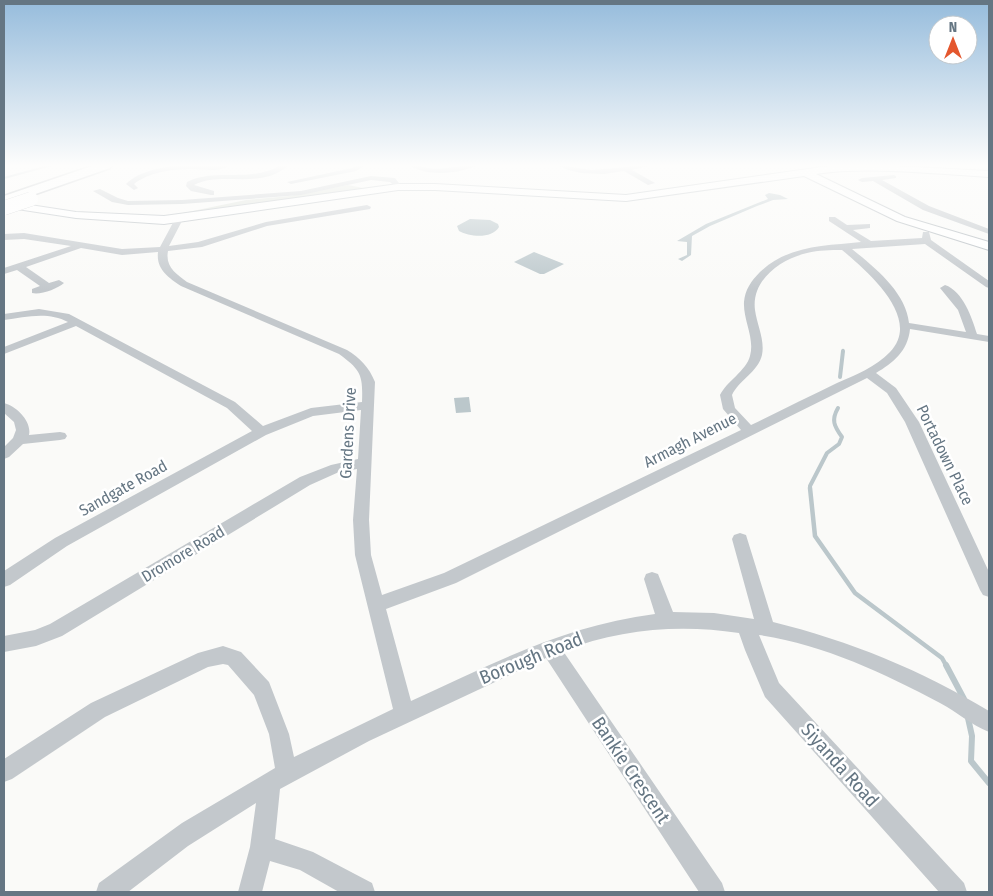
<svg xmlns="http://www.w3.org/2000/svg" width="993" height="896" viewBox="0 0 993 896" font-family="'Fira Sans Condensed',sans-serif">
	<rect width="100%" height="100%" fill="#fafaf8"/>
	<!-- green -->
	<path fill="#dadfd7" d="M348 185 368 189 179 216 183 213 246 200 290 196Z"/>
	<!-- water -->
	<path fill="#bbc7cb" d="M769 193 780 195 788 199 773 200 757 206 710 226 692 236 691 255 682 261 678 259 687 255V242L677 241 706 224 768 199 765 195Z
		M470 219 490 220 498 224 499 227C492 239 470 237 459 231L457 226Z
		M534 252 564 264 544 274H540L514 262Z
		M469 397 471 412 456 413 454 398Z"/>
	<g fill="none" stroke-linecap="round" stroke-linejoin="round">
		<!-- stream-far4 -->
		<path stroke="#bbc7cb" stroke-width="2" d="M4 178 52 165"/>
		<!-- stream-far3 -->
		<path stroke="#bbc7cb" stroke-width="2.5" d="M843 350V352"/>
		<!-- stream-far2 -->
		<path stroke="#bbc7cb" stroke-width="4" d="M840 377 843 351
			M810 489V486L827 453 839 444 842 437C834 426 831 420 838 408"/>
		<!-- stream-far1 -->
		<path stroke="#bbc7cb" stroke-width="4.5" d="M810 488 815 536 855 593 942 658 947 667"/>
		<!-- stream -->
		<path stroke="#bbc7cb" stroke-width="6" d="M946 665 964 699
			M968 718 972 736 971 761 989 783"/>
		<defs>
			<path id="secondary" d="M829 166H894L989 171V177C935 174 868 166 816 174L905 217 989 242V250L897 221 804 176 626 201 435 190H398L164 224 76 218 4 207V201L76 212 164 216 398 184H435L626 195Z"/>
			<path id="highway" d="M95 165H112L110 168 4 205V196Z"/>
		</defs>
		<!-- secondary casing -->
		<use href="#secondary" stroke="#b3babf" stroke-width="2"/>
		<!-- highway casing -->
		<use href="#highway" stroke="#b4b9bd" stroke-width="3"/>
		<!-- street -->
		<path fill="#c3c8cc" fill-rule="evenodd" d="M189 165H230C220 173 204 169 192 169 173 169 149 172 134 184L138 188 134 190 126 184C141 169 169 166 189 165Z
			M281 165H289C260 191 222 170 194 185L214 191V195H211L191 191 186 186 187 182C217 167 247 184 281 165Z
			M358 165H365L356 171 291 184 287 182 352 168Z
			M410 165 435 169 477 165C462 174 424 177 410 165Z
			M557 165 592 170 651 165 632 170 655 183 648 185 624 171 604 174 581 173 568 170Z
			M894 175 896 176V178L882 180 929 206 989 229V234L923 210 873 181 862 182 858 180 862 178Z
			M371 176 395 178 402 187 398 189 390 182 371 180 301 195 182 204 128 205 112 202 93 191 100 189 118 198 128 201 182 200 301 191Z
			M367 205 371 207 370 209 267 226 202 247 168 251C165 267 176 274 187 282L347 350C360 358 369 367 375 382L369 520 371 555 382 595 444 573 741 430 723 409 720 395C727 381 746 371 750 356 755 338 743 320 744 302 745 290 751 281 760 272 788 245 825 246 861 242L829 221V217H835L847 225 870 224V228L853 230 871 241 922 238 923 232H929L931 240 989 281V288L986 287 925 244 852 249C874 267 906 292 909 323L966 332 958 310 940 288 945 285C963 291 972 318 977 334L989 336V342L910 329C908 351 893 363 876 373L896 388 919 422 989 572V597L983 595 980 590 905 422 887 393 867 378 456 583 386 609 411 701C492 664 566 625 655 614L644 579 646 574 652 572 658 574 673 612 714 613 754 619 732 539 734 535 740 533 746 535 773 622C850 641 921 670 989 711V732C971 725 957 712 940 703 884 673 822 644 759 635L779 683 964 883 967 892H939L765 697 745 650 739 633C679 624 620 629 563 651L722 883 725 892H699L546 658 369 741 280 789 275 839 313 852 372 883 375 892H339L300 870 270 861 262 892H238L250 847 256 803 188 846 128 892H96L99 883 182 823 275 768 269 734 254 695 228 665 223 664 208 667 105 717 12 779 4 782V759L91 703 198 653 223 646 241 652 269 682 289 734 294 757 393 709 355 555 353 520 357 469 339 472 310 485 62 636 36 646 4 652V636L35 630 50 624 300 477 331 465 358 459 361 410 313 416 266 435 67 546 10 585 4 587V571L55 538 252 431 227 408 76 326 4 354V347L68 322C48 311 25 317 4 320V314L39 309 69 314 235 402 263 426 311 408 362 402C363 375 361 370 339 354L181 286C168 277 156 269 158 252L122 255 81 248 26 267 49 283 59 280 64 283C57 289 41 295 32 293V289L40 286 17 270 4 274V268L71 246 24 239 4 240V234L24 233 122 249 160 247 175 219 179 217 183 219 169 246 198 242 266 222ZM842 250C866 270 923 318 890 352 876 367 855 375 837 383 808 397 780 411 751 425L735 408 732 395C739 380 758 372 762 355 765 340 757 325 755 310 751 280 781 259 807 253 819 250 830 250 842 250Z
			M4 403C16 406 32 421 29 435L60 432 65 433 67 436 65 439 60 440 23 444 9 457 4 459V447L13 438 16 430 14 422 4 413Z"/>
		<!-- secondary -->
		<use href="#secondary" fill="#fff" fill-rule="evenodd"/>
		<!-- highway -->
		<use href="#highway" fill="#fff" fill-rule="evenodd"/>
		<defs>
			<path id="highway-bridge" d="M4 208 31 199"/>
		</defs>
		<!-- highway-bridge casing -->
		<use href="#highway-bridge" stroke="#b4b9bd" stroke-width="15" stroke-linecap="butt"/>
		<!-- highway-bridge -->
		<use href="#highway-bridge" stroke="#fff" stroke-width="14"/>
	</g>
	<!-- sky -->
	<linearGradient id="sky" x2="0" y2="1"><stop stop-color="#96bcdc"/><stop offset="0.57" stop-color="#fdfdfc"/><stop offset="1" stop-color="#fdfdfc" stop-opacity="0"/></linearGradient>
	<rect width="993" height="290" fill="url(#sky)"/>
	<g text-anchor="middle" dominant-baseline="central" stroke-width="5" stroke-linejoin="round" paint-order="stroke">
		<!-- street labels -->
		<g font-size="16" fill="#657683" stroke="#fff">
			<text transform="translate(348 433) rotate(-87)">Gardens Drive</text>
			<text transform="translate(690 440) rotate(-27)">Armagh Avenue</text>
			<text transform="translate(945 455) rotate(64)">Portadown Place</text>
			<text transform="translate(123 488) rotate(-29)">Sandgate Road</text>
			<text transform="translate(183 554) rotate(-31)">Dromore Road</text>
		</g>
		<!-- near-street labels -->
		<g font-size="19" fill="#657683" stroke="#fff">
			<text transform="translate(531 658) rotate(-22)">Borough Road</text>
			<text transform="translate(840 765) rotate(48)">Siyanda Road</text>
			<text transform="translate(631 770) rotate(56)">Bankie Crescent</text>
		</g>
	</g>
	<!-- border -->
	<rect width="993" height="896" fill="none" stroke="#657683" stroke-width="10"/>
	<!-- north arrow -->
	<g transform="translate(953 40)"><circle r="24" fill="#ffffff" stroke="#c1c8cd"/>
	<path d="M0-4L9 19L0 12L-9 19Z" fill="#e4572e"/>
	<text y="-8" font-size="14" font-weight="bold" text-anchor="middle" fill="#657683">N</text>
	</g>
</svg>
